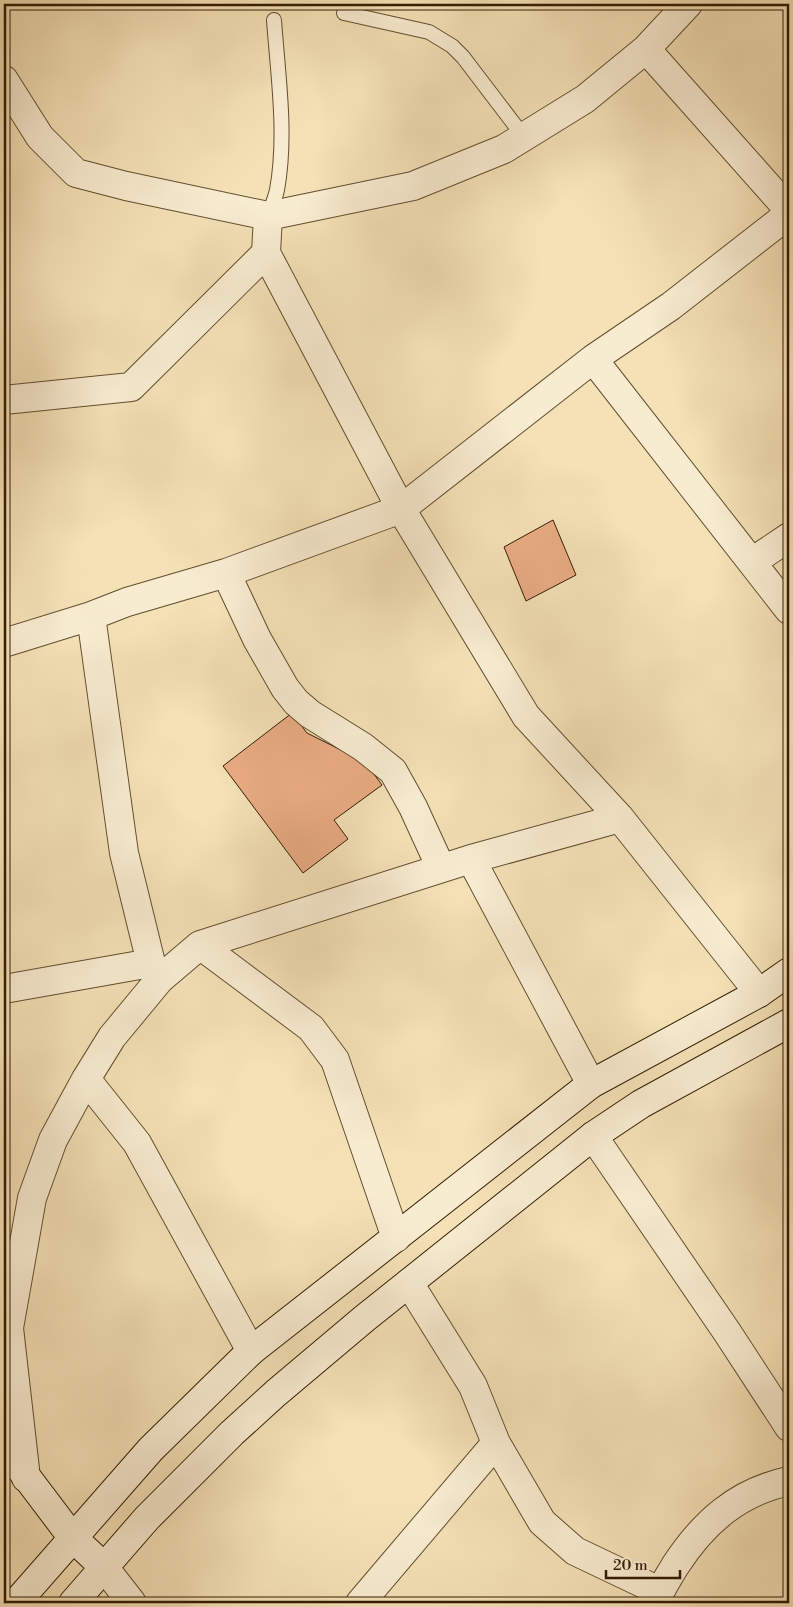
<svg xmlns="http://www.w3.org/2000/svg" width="793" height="1607" viewBox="0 0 793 1607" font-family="'Libre Bodoni',serif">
	<rect width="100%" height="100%" fill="#f4e1b6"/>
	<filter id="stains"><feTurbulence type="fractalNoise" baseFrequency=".004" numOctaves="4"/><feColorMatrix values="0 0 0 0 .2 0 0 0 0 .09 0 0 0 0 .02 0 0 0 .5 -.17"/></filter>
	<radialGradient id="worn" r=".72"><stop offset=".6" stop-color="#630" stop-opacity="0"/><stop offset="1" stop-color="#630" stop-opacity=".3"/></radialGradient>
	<!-- building -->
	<path fill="#eaac84" stroke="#341c02" d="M553 520 576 575 526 601 504 547Z
		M292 713 307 733 365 762 382 785 334 820 348 839 303 873 223 766Z"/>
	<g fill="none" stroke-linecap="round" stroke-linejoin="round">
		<defs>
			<path id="lane" d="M344 13 429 32 452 46 463 57 524 137
				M268 216C271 208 275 199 277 190 287 135 278 76 274 20"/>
			<path id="street" d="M646 49 789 210
				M4 80 40 137 76 173 126 186 268 216 266 253 401 509 526 716 620 818 759 993
				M268 216 413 186 504 149 585 99 646 49 688 4
				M593 359 789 610
				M4 400 131 387 266 253
				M752 562 789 537
				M226 573 257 639 285 688 296 702 310 714 363 747 393 771 413 807 441 868
				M4 643 91 616
				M471 859 591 1084
				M200 945 311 1028 335 1060 396 1238
				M160 979 151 963 124 853 91 616 127 602 226 573 401 509 593 359 671 306 789 214
				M4 989 151 963
				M86 1079 137 1143 251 1351
				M593 1136 727 1332 789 1427
				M409 1283 473 1386 496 1443 542 1522 575 1551 659 1591
				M26 1478 9 1328 32 1198 53 1140 86 1079 112 1037 160 979 200 945 471 859 620 818
				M104 1567 132 1603
				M360 1603 496 1443
				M655 1603C660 1590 668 1578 675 1566 703 1523 737 1492 789 1481"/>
			<path id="secondary" d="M4 1447 72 1537 104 1567
				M16 1603 151 1449 251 1351 591 1084 759 993 789 972
				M73 1603 147 1518 232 1433 276 1393 365 1318 593 1136 641 1104 789 1023"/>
		</defs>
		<!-- lane casing -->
		<use href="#lane" stroke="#644d2f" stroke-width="16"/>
		<!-- street casing -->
		<use href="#street" stroke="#644d2f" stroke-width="30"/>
		<!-- secondary casing -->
		<use href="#secondary" stroke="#341c02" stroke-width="30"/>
		<!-- lane -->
		<use href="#lane" stroke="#f8ecd0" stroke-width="14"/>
		<!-- street -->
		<use href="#street" stroke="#f8ecd0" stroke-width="28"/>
		<!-- secondary -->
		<use href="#secondary" stroke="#f8ecd0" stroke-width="28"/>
	</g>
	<!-- margin -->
	<rect width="793" height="1607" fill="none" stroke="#f4e1b6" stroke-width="20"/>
	<rect x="5" y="5" width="783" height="1597" fill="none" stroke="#341c02" stroke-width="2.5"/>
	<rect x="10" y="10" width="773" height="1587" fill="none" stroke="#341c02"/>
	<!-- scale -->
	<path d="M606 1570v8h74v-8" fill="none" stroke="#341c02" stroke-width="2.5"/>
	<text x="613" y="1570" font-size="15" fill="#341c02" stroke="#f8ecd0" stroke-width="4" paint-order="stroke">20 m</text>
	<rect width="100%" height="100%" filter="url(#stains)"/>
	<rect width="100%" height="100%" fill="url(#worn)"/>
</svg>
